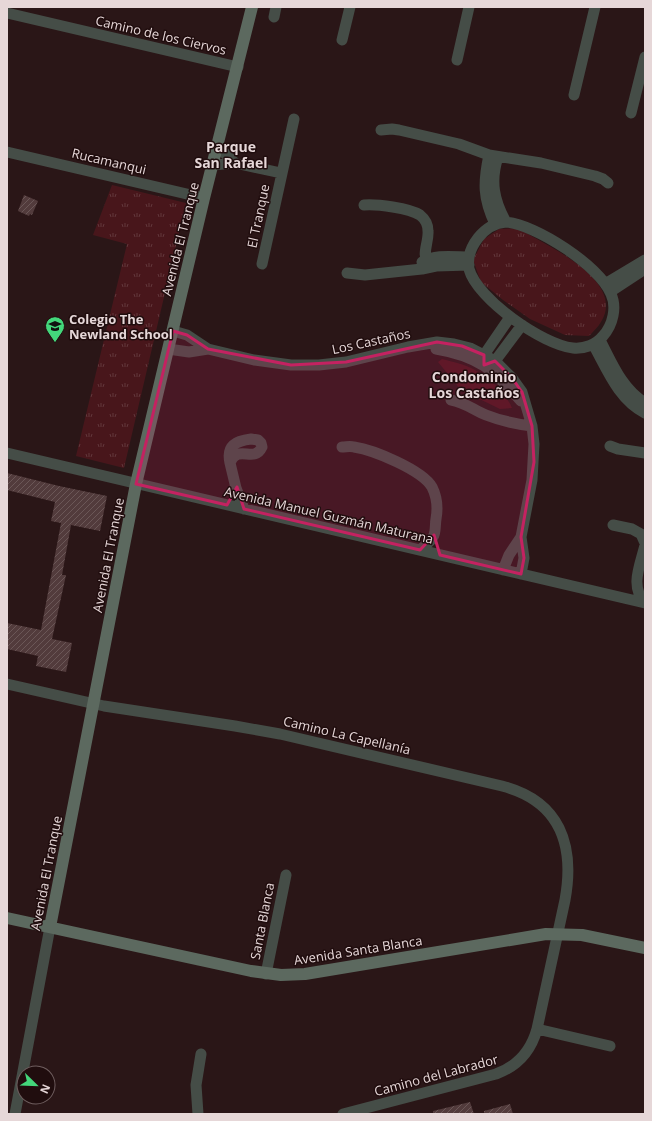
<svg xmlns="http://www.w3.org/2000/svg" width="652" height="1121" viewBox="0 0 652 1121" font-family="'Open Sans',sans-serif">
	<defs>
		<pattern id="park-tufts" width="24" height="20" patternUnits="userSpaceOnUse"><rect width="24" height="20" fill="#48161b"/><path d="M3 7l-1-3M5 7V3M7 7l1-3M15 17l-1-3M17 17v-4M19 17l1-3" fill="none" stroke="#62373b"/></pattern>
		<pattern id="building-hatch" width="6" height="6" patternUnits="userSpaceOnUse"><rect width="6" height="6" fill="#523b3c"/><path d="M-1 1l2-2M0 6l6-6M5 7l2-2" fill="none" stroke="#6b5757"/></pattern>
	</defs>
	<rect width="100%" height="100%" fill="#2a1617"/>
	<!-- green -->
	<path fill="#48161b" d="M442 359C453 362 465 364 475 370 489 378 506 393 512 408L500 409 461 390 438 362Z"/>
	<!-- park -->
	<path fill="url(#park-tufts)" d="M112 185 186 203 124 468 76 456 127 244 93 235Z
		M499 229C505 229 512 228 517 229 524 231 531 236 537 239 560 252 614 280 605 313 602 323 596 329 589 336L565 335 530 319 503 300 481 282 473 260 484 239Z"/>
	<!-- building -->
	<path fill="url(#building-hatch)" d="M24 195 38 201 32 215 30 214 29 216 18 211Z
		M7 473 59 486 107 496 100 531 71 525 62 575H66L52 639 72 643 66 672 36 666 38 656 7 649V623L41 630 61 523 51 521 55 502 7 490Z
		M470 1102 474 1114H433V1111Z
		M510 1104 513 1114H484V1111Z"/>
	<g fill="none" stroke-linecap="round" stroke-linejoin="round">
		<!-- minor -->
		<path stroke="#454d47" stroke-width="11" d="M7 13 238 67
			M274 17 276 7
			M342 40 350 7
			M457 60 469 7
			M574 95 595 7
			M631 113 645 57
			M381 130 392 129 399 130 459 144 489 155 541 163 595 176 603 179 608 183
			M218 147 235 163
			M7 152 204 198
			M489 155C483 183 483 198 495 224
			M498 157C490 181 494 201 506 222
			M213 165 235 163 281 173
			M364 205C377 204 409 208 420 215 425 219 428 225 428 231 429 241 422 253 427 262L436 266 469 265
			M506 222C535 224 600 266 611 294 617 307 613 325 603 336 596 345 584 349 573 348 543 345 477 299 469 269 467 258 471 247 478 238 485 229 494 223 506 222Z
			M422 262C434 254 455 257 469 257
			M262 264 294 119
			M347 273 365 275 422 269 436 266
			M605 284 645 260
			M610 292 645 269
			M173 331 187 335 208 349 254 360 291 365H319L346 362 408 347 437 342 454 344 470 348 495 361 512 378 522 392 532 426 534 444 532 480 521 537 509 555 503 570
			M600 340C612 363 622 389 645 403
			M593 344C607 369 618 399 645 413
			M168 349 189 352 208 349
			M436 349C479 356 493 370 521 401
			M484 362V355L510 317
			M488 363 495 361 522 325
			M451 400C464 402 474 410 486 415 501 421 516 424 532 426
			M251 439 258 440 261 443 262 447C254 464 238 443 230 463 226 445 236 441 251 439Z
			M610 446 618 449 645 453
			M342 447C346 447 350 446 354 447 374 450 422 470 432 487 437 497 438 508 436 519 435 524 436 533 433 537 431 542 424 546 420 550
			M7 453 645 603
			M230 463 236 488 244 509
			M613 525 632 529 641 534 645 543
			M645 545C641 563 629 587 645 602
			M521 574 524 558 521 537
			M7 684 104 706 235 726 280 734 502 786C560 801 575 845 565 900L537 1029C531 1051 518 1066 496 1074L343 1114
			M266 974 286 875
			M537 1029 610 1046
			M15 1114 50 927
			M198 1114 196 1085 201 1054"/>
		<!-- secondary -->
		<path stroke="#5c695f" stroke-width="12" d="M7 918 251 971 281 975 305 974 546 934 582 935 645 948
			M50 927 136 484 204 198 252 7"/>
	</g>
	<!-- marked area -->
	<path fill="#c42261" fill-opacity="0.2" stroke="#c42261" stroke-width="3" stroke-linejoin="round" d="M173 331 187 335 208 349 291 365 346 362 437 342 462 346 484 355V365L495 361 512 378 522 392 532 426 534 462 521 537 524 558 521 574 440 555 434 535 420 550 244 509 237 487 227 505 136 484Z"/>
	<!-- icons -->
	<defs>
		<symbol id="school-pin" viewBox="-11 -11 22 30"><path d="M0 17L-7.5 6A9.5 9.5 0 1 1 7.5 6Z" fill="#43d77b" stroke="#200d0e"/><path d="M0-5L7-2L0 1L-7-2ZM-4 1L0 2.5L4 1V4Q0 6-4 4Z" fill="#111"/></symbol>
	</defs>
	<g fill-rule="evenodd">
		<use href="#school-pin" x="44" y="315" width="22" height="30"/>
	</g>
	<g text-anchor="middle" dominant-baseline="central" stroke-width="3" stroke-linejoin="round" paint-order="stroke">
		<!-- street labels -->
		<g font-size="13" fill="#e6d7d8" stroke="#200d0e">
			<text transform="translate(161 35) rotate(13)">Camino de los Ciervos</text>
			<text transform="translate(109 161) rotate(13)">Rucamanqui</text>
			<text transform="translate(258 216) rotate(-78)">El Tranque</text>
			<text transform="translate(180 239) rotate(-76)">Avenida El Tranque</text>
			<text transform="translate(371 341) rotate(-12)">Los Castaños</text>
			<text transform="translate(329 515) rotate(13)">Avenida Manuel Guzmán Maturana</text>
			<text transform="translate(108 555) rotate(-79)">Avenida El Tranque</text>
			<text transform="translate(347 735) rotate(13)">Camino La Capellanía</text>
			<text transform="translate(46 873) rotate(-79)">Avenida El Tranque</text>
			<text transform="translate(262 921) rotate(-79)">Santa Blanca</text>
			<text transform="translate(358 950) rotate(-9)">Avenida Santa Blanca</text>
			<text transform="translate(436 1075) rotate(-15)">Camino del Labrador</text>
		</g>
		<!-- poi labels -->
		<g font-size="13" font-weight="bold" fill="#e6d7d8" stroke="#200d0e" text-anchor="start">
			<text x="69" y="319">Colegio The<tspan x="69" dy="15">Newland School</tspan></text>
		</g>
		<!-- neighbourhood labels -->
		<g font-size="14" font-weight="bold" fill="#e6d7d8" stroke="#200d0e">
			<text x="231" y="146">Parque<tspan x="231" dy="16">San Rafael</tspan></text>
			<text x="474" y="376">Condominio<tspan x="474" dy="16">Los Castaños</tspan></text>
		</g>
	</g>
	<!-- border -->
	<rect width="652" height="1121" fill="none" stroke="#e6d7d8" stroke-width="16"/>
	<!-- north arrow -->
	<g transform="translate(36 1085) rotate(113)"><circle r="19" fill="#200d0e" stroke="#6f5e5f"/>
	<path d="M0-3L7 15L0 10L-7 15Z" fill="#43d77b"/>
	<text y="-6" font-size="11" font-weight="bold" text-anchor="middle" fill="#e6d7d8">N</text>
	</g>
</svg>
